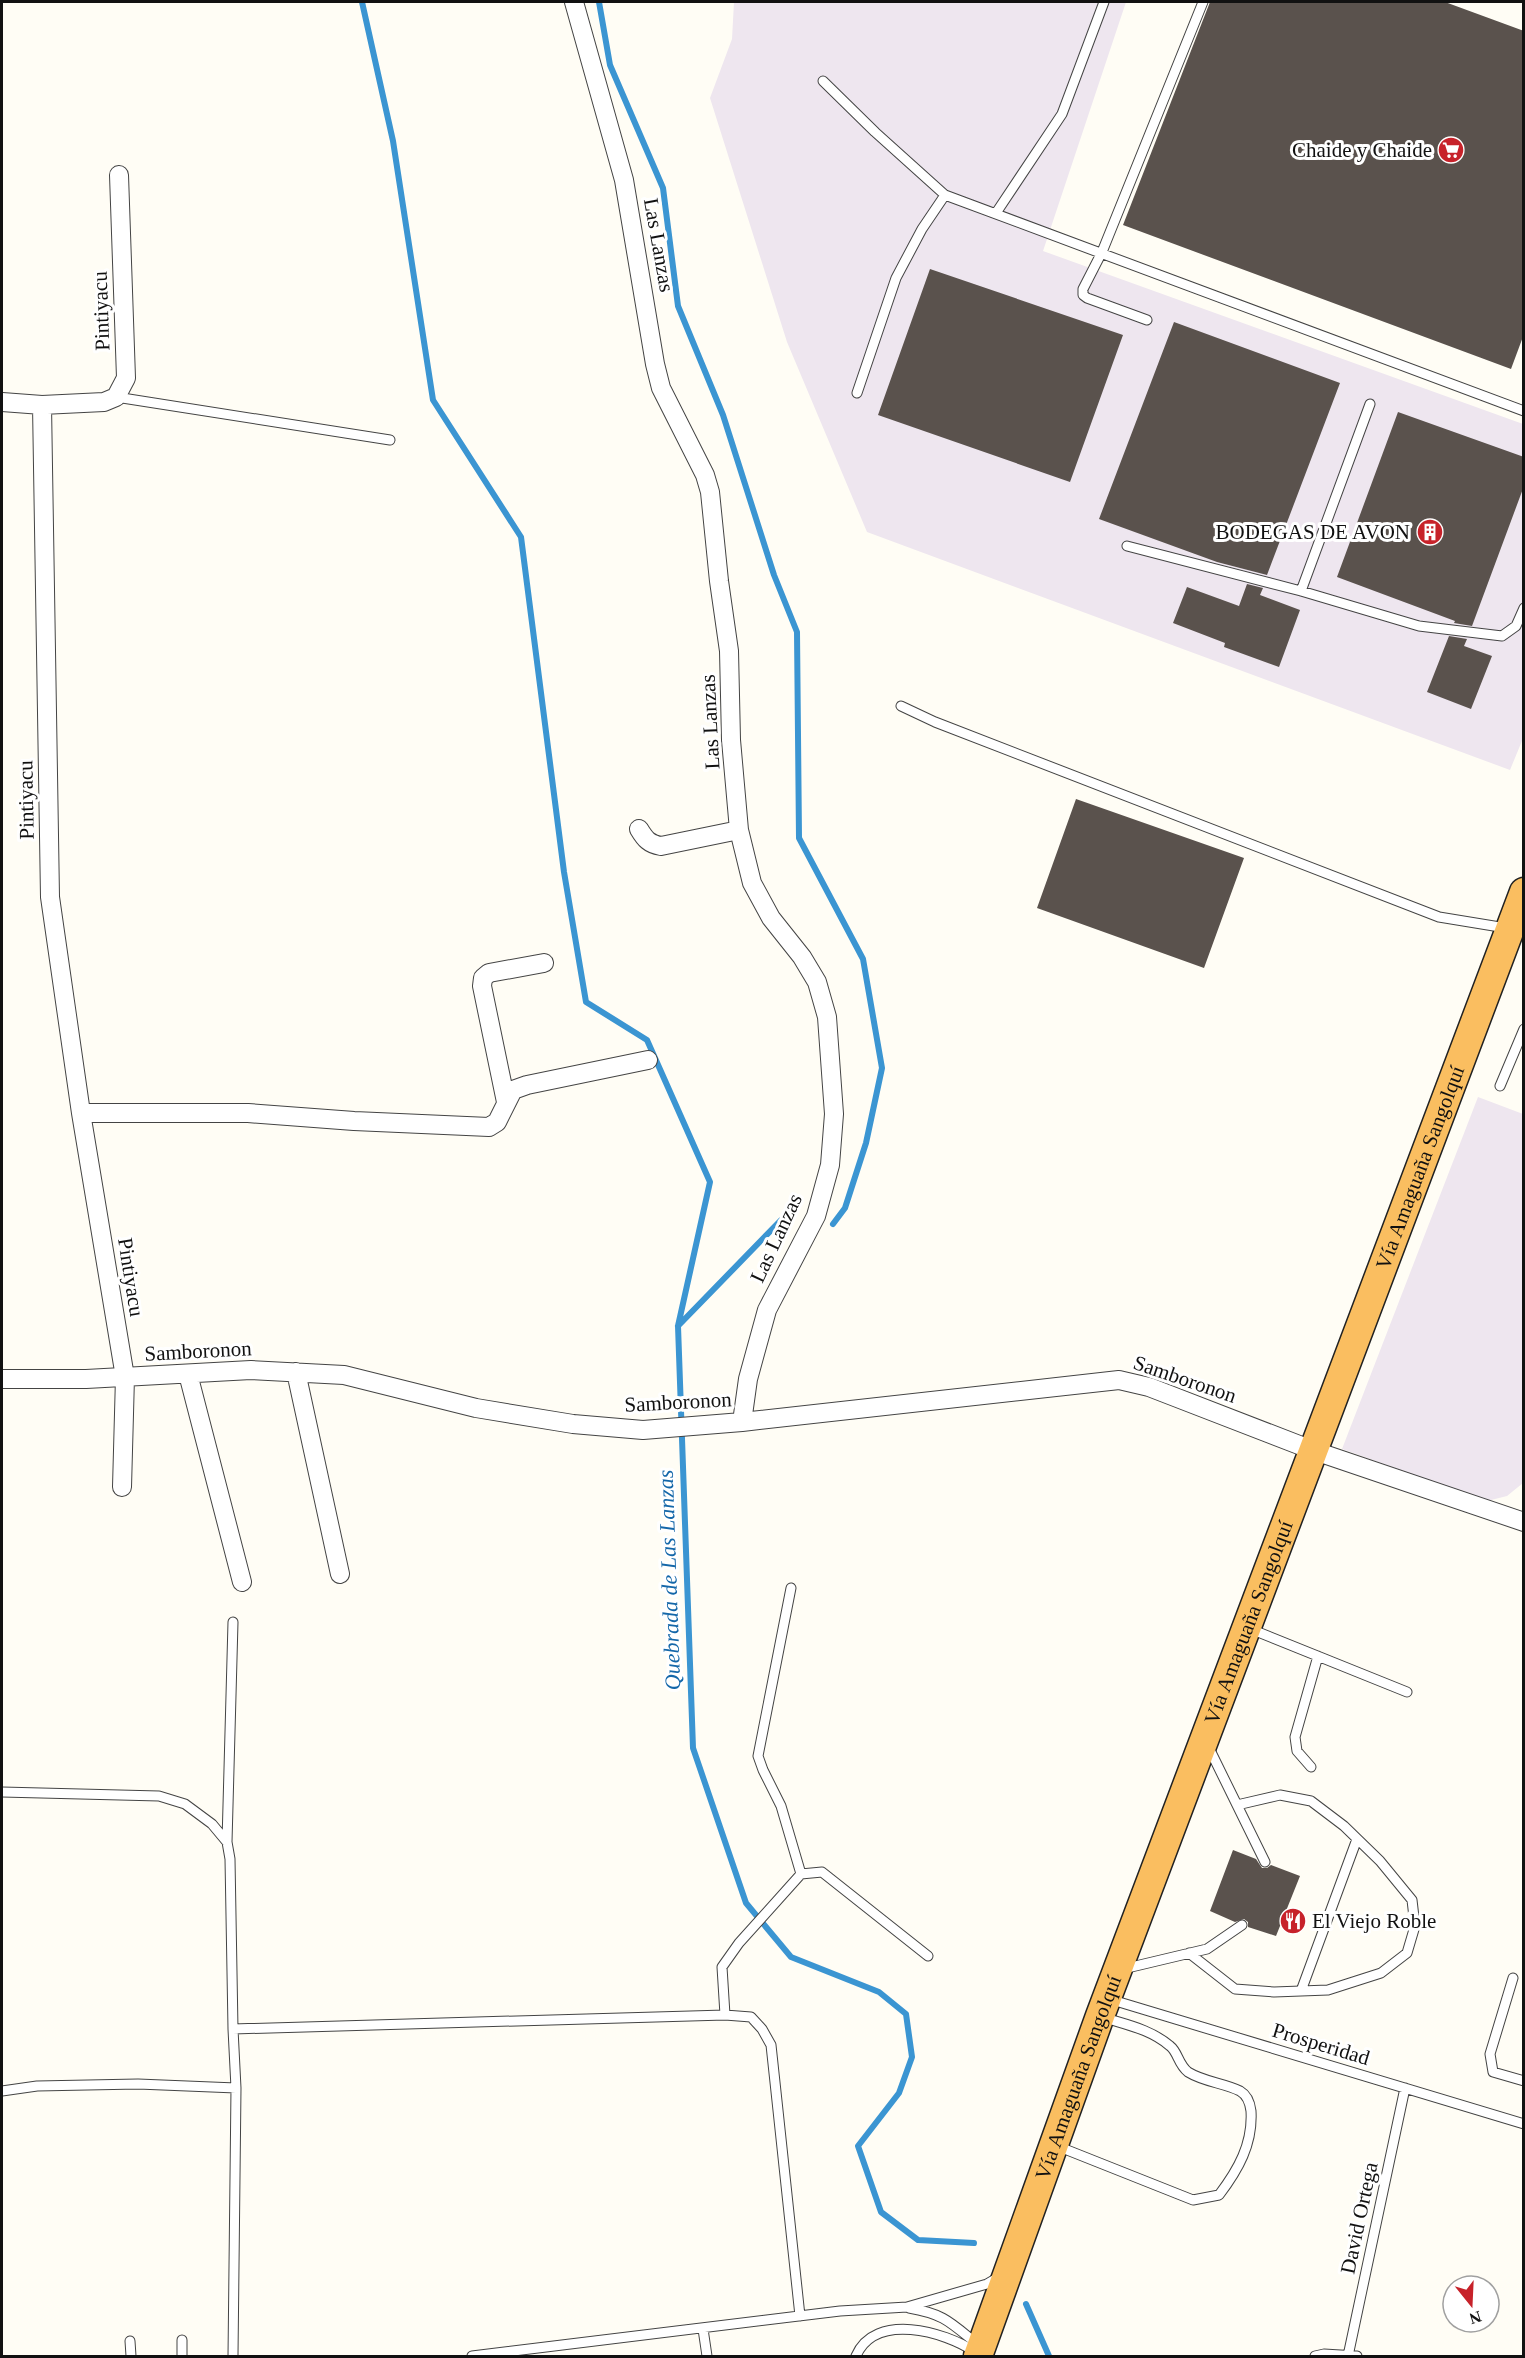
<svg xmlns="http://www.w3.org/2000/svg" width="1525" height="2358" viewBox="0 0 1525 2358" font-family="Georgia,serif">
	<rect width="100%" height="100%" fill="#fffdf5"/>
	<!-- industrial -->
	<path fill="#eee6ef" d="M734 2H1126L1043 251 1523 424 1524 736 1510 770 867 532 787 342 710 98 732 39Z
		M1478 1097 1523 1114V1483L1507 1496 1487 1501 1342 1449Z"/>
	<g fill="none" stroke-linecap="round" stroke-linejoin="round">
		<!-- stream -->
		<path stroke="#3b95d2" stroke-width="6" d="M362 2 393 141 433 400 521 537 564 872 586 1002 647 1040 710 1182 678 1326 693 1748 746 1903 791 1957 879 1992 906 2014 912 2057 899 2093 858 2146 881 2212 918 2240 974 2243
			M599 2 610 65 663 188 678 306 723 415 774 575 797 632 799 838 863 959 882 1068 866 1143 845 1208 833 1224
			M678 1326 784 1217
			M1026 2304 1049 2356"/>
	</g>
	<!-- building -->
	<path fill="#5a524d" d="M1210 2H1445L1524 31V334L1511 369 1123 225Z
		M930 269 1123 335 1070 482 878 415Z
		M1174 322 1340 383 1267 575 1217 562 1099 519Z
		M1398 412 1524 457V486L1472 626 1454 623 1455 621 1337 577Z
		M1247 584 1263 588 1260 595 1300 610 1279 667 1224 647 1225 643 1173 623 1187 587 1239 606Z
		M1449 636 1467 639 1464 646 1492 656 1471 709 1427 692Z
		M1076 799 1244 858 1204 968 1037 908Z
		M1233 1850 1256 1859 1262 1868H1267L1271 1865 1300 1876 1276 1936 1248 1927V1922L1244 1919 1235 1922 1210 1911Z"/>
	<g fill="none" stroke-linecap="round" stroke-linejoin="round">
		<defs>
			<path id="service" d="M823 81 875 132 945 195 1524 411
				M996 213 1062 114 1104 2
				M1147 320 1087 298 1083 295V289L1102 252 1203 2
				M857 393 896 278 922 229 945 195
				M116 397 390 440
				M1127 546 1301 591 1419 626 1502 636 1516 626 1524 608
				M1301 591 1370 404
				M901 706 935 722 1439 917 1506 928
				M1500 1086 1524 1029
				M791 1588 758 1756 763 1770 781 1806 801 1874
				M1248 1628 1407 1692
				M1208 1746 1265 1862
				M1311 1767 1297 1751 1295 1737 1318 1656
				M2 1792 159 1796 185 1804 212 1824 227 1842 230 1859 233 2029 725 2015 751 2017 762 2029 771 2045 800 2316
				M227 1842 233 1622
				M1189 1953 1235 1989 1274 1992 1328 1990 1381 1973 1407 1953 1415 1926 1412 1900 1380 1861 1344 1826 1311 1801 1280 1795 1237 1805
				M1123 1969 1207 1949 1242 1925
				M1513 1978 1490 2054 1493 2072 1524 2081
				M1301 1991 1357 1839
				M1109 1999 1524 2124
				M725 2015 722 1967 739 1943 801 1874 822 1872 928 1956
				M233 2029 236 2088 233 2356
				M2 2091 37 2086 138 2084 236 2088
				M1057 2146 1193 2200 1219 2195C1238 2170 1253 2144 1251 2111 1250 2103 1247 2095 1240 2091 1224 2083 1204 2082 1188 2072 1178 2064 1178 2052 1170 2046 1150 2029 1127 2025 1102 2017
				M909 2308C944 2314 950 2322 977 2344
				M703 2329 707 2356
				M130 2341 131 2356
				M182 2356V2340
				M472 2356 840 2311 907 2307 987 2284 999 2277
				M856 2356C875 2312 944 2331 975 2352
				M1315 2356 1324 2354 1357 2356
				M1348 2356 1405 2088"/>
			<path id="minor" d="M574 2 624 180 655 364 661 388 705 475 710 492 719 581 729 651 731 740 739 830 752 883 771 918 802 957 817 982 827 1017 834 1114 830 1165 816 1216 767 1310 748 1379 742 1422
				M119 175 126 378 116 397 104 402 42 405 50 897 81 1113 125 1377 122 1487
				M2 402 42 405
				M639 829C645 839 649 844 661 846L739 830
				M506 1102 482 986 483 978 489 973 544 963
				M81 1113H248L354 1121 489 1127 497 1122 513 1090 527 1085 648 1060
				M296 1372 340 1574
				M188 1374 242 1582
				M2 1379H86L251 1370 344 1375 476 1408 573 1424 643 1430 742 1422 1119 1380 1149 1387 1312 1450 1524 1522"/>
			<g id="trunk">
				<path id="s1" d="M978 2356 1100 2016 1524 892"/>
			</g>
		</defs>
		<!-- service casing -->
		<use href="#service" stroke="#444" stroke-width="11"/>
		<!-- minor casing -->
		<use href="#minor" stroke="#444" stroke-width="20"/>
		<!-- trunk casing -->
		<use href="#trunk" stroke="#222" stroke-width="31"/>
		<!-- service -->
		<use href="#service" stroke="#fff" stroke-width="9"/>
		<!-- minor -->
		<use href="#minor" stroke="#fff" stroke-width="18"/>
		<!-- trunk -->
		<use href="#trunk" stroke="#fabe60" stroke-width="28"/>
	</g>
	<!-- icons -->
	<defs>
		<symbol id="supermarket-disc" viewBox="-11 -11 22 22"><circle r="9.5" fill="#c7222a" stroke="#fff"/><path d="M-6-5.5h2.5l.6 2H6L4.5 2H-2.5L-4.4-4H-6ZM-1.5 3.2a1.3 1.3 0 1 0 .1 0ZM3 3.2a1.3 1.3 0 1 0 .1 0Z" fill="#fff"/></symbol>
		<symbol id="building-disc" viewBox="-11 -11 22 22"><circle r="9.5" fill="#c7222a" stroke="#fff"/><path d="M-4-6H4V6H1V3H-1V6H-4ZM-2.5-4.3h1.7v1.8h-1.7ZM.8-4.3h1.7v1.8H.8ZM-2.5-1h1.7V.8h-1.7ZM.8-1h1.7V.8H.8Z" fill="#fff"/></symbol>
		<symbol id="restaurant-disc" viewBox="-11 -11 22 22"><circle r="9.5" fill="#c7222a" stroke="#fff"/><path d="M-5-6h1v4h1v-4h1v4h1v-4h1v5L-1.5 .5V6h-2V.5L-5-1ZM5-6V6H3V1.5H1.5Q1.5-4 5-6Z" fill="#fff"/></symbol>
	</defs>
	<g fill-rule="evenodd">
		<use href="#supermarket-disc" x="1436" y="135" width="30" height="30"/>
		<use href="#building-disc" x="1415" y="517" width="30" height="30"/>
		<use href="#restaurant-disc" x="1278" y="1906" width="30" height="30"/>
	</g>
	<g text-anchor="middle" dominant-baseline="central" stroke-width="6" stroke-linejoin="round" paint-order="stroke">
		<!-- poi labels -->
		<g font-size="21" fill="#111" stroke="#fff" text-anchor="end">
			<text x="1432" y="150">Chaide y Chaide</text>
			<text x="1410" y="532">BODEGAS DE AVON</text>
			<text x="1312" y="1921" text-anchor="start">El Viejo Roble</text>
		</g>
		<!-- street labels -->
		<g font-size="21" fill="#111" stroke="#fff">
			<text transform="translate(659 245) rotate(80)">Las Lanzas</text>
			<text transform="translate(101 311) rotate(-92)">Pintiyacu</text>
			<text transform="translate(710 722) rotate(-93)">Las Lanzas</text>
			<text transform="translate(26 800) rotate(-91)">Pintiyacu</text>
			<text stroke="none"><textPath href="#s1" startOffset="1268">Vía Amaguaña Sangolquí</textPath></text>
			<text transform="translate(776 1238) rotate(-65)">Las Lanzas</text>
			<text transform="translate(131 1277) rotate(81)">Pintiyacu</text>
			<text transform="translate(198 1351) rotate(-3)">Samboronon</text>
			<text transform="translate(1185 1379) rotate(19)">Samboronon</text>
			<text transform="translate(678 1402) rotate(-3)">Samboronon</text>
			<text stroke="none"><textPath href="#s1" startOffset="782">Vía Amaguaña Sangolquí</textPath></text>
			<text transform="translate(1321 2044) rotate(17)">Prosperidad</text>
			<text stroke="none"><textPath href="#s1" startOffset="296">Vía Amaguaña Sangolquí</textPath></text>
			<text transform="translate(1359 2218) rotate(-78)">David Ortega</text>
		</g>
		<!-- water labels -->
		<g font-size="22" font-style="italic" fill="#1467a9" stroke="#fff">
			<text transform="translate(669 1580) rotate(-92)">Quebrada de Las Lanzas</text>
		</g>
	</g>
	<!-- border -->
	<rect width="1525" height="2358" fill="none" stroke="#111111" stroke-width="6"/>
	<!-- north arrow -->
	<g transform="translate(1471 2304) rotate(162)"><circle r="28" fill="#ffffff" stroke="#a0a0a0" stroke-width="1.5"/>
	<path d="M0-4.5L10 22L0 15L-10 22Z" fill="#c7222a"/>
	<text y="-9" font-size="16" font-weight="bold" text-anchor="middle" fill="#111111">N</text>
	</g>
</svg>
